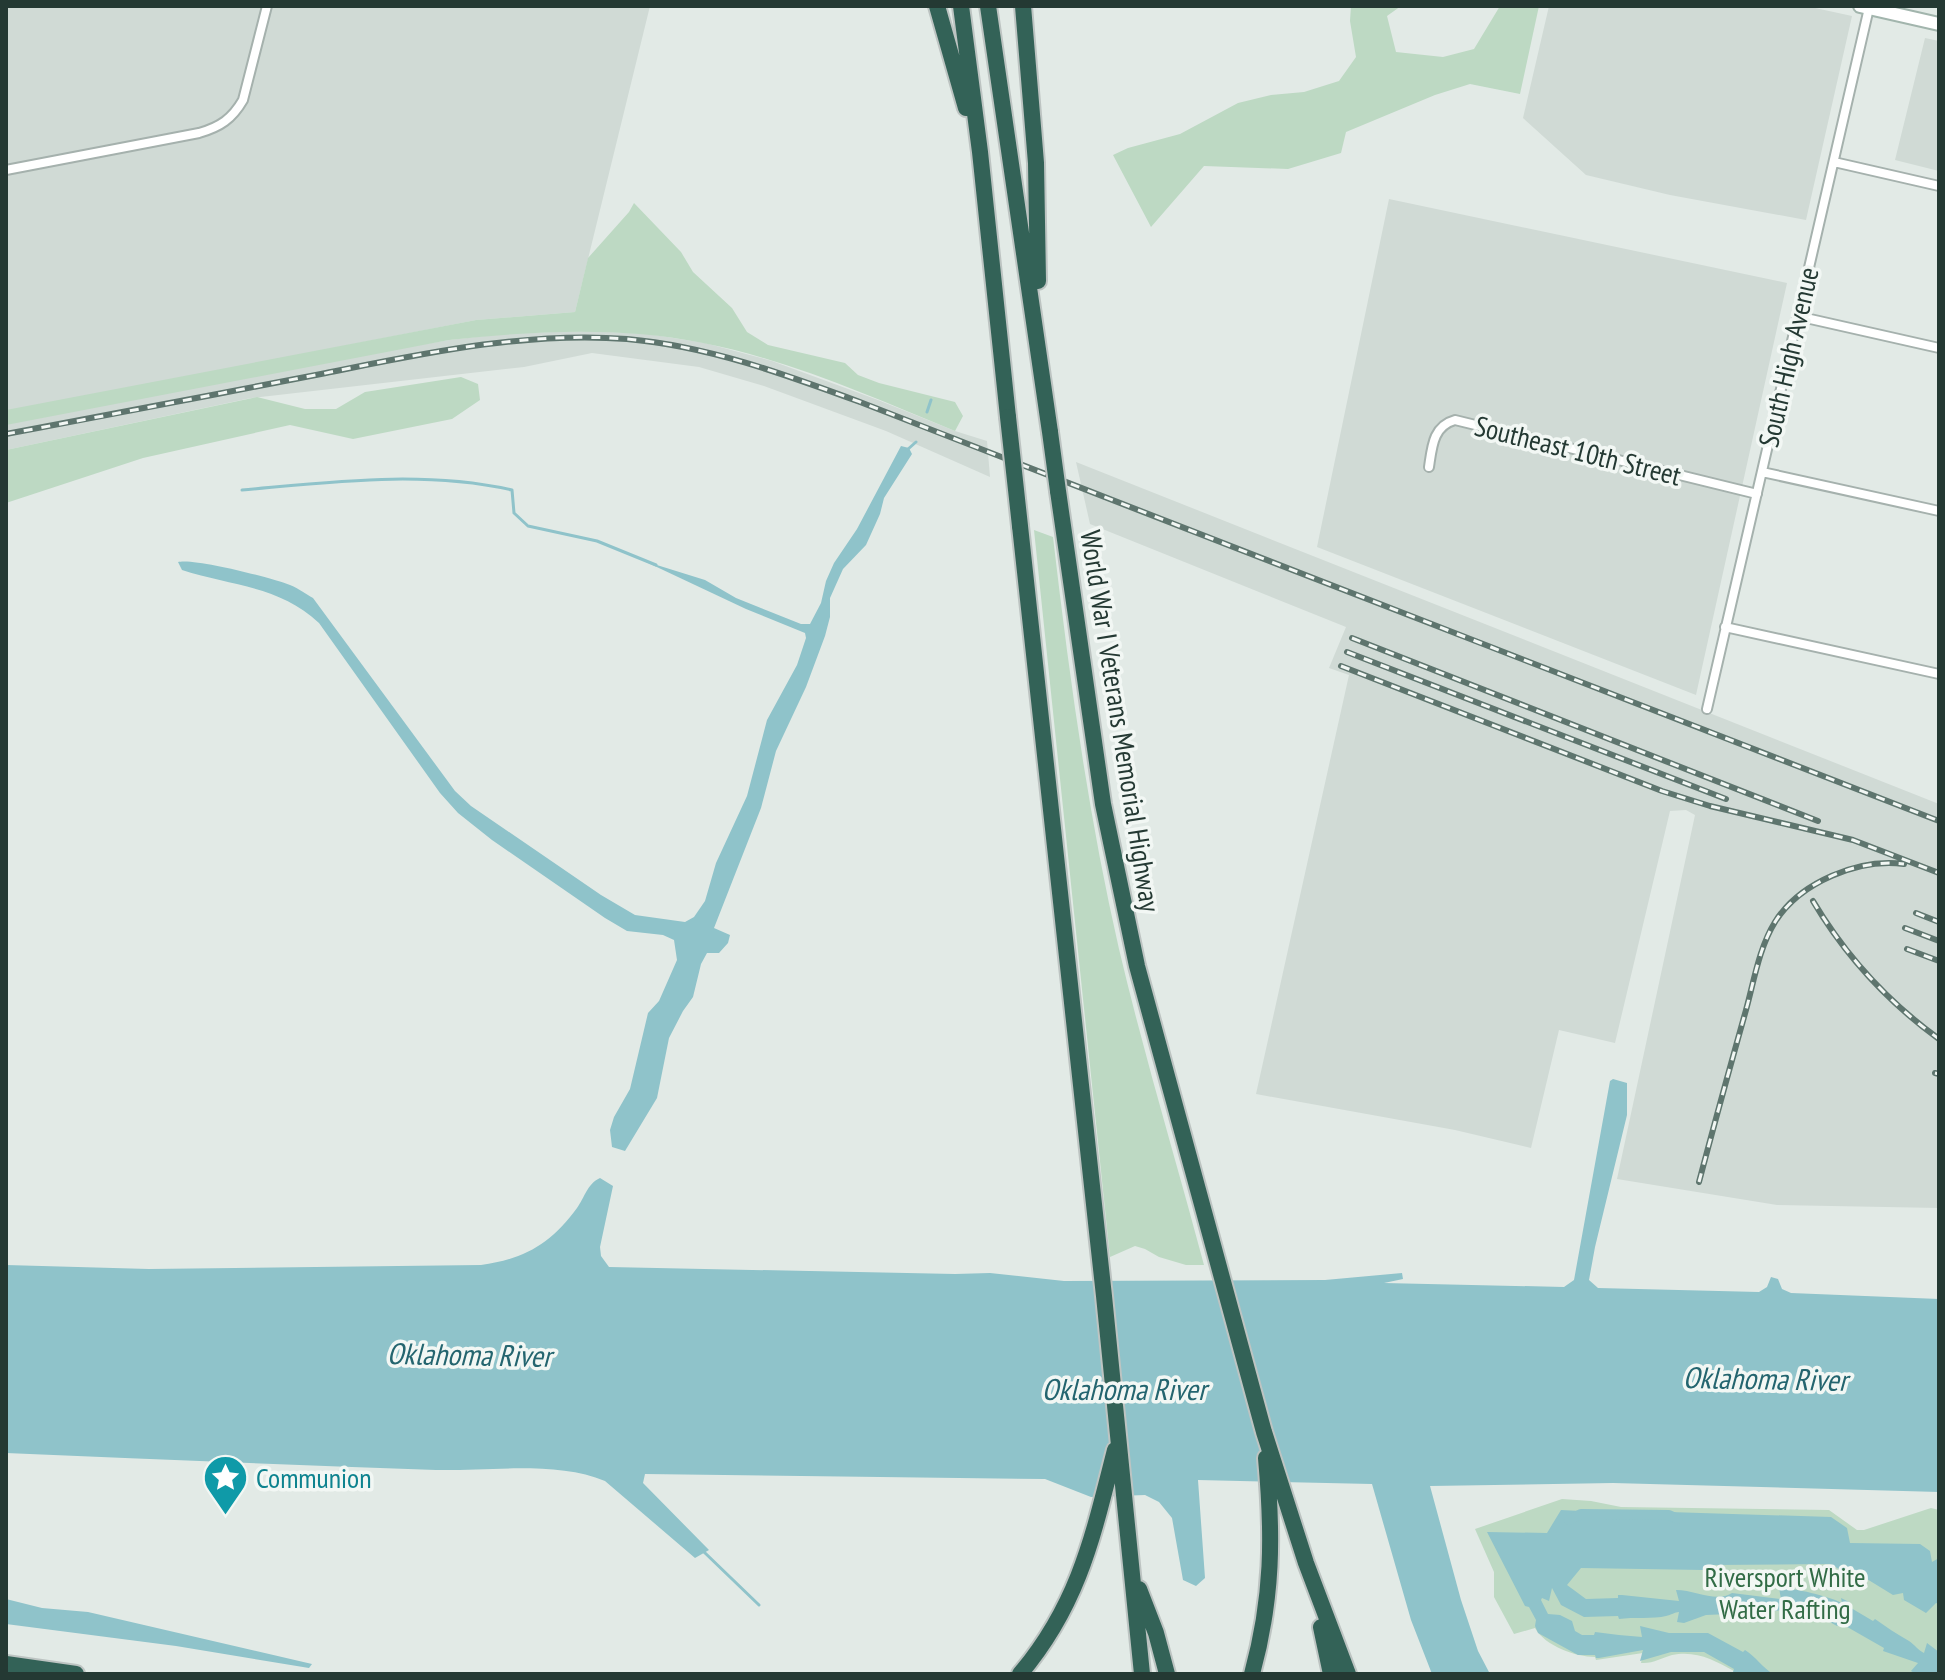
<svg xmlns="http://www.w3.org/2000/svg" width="1945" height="1680" viewBox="0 0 1945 1680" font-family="'PT Sans Narrow',sans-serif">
	<rect width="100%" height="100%" fill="#e2eae6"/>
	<!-- built -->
	<path fill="#d0dad5" d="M6 6H650L575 312 476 320 6 412Z
		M1549 6H1806L1852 16 1806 220 1670 195 1586 175 1523 118Z
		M1925 38 1939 41V171L1895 160Z
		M1389 199 1787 283 1696 695 1317 547Z
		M594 331 648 334 705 343 772 361 878 400 955 431 987 441 990 477 886 431 764 386 699 367 592 353 524 367 251 398 6 450V414L449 340 513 333Z
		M1076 462 1939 804V1208L1777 1205 1617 1179 1695 815 1686 810 1670 811 1615 1043 1559 1030 1531 1148 1455 1130 1256 1094 1349 675 1329 668 1346 627 1090 524Z"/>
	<!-- green -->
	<path fill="#bdd9c3" d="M1351 6H1401L1387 16 1396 52 1443 57 1474 49 1500 6H1539L1520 94 1470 84 1435 95 1346 132 1341 153 1288 169 1204 166 1151 227 1113 155 1128 148 1180 134 1238 103 1271 95 1304 92 1339 81 1356 57 1350 21Z
		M634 203 681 252 693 272 732 308 747 332 768 345 845 363 858 375 879 383 955 402 963 416 955 431C874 398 790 360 703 343 619 326 534 331 449 340L6 425V410L476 320 575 312 588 258 629 212Z
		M461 377 478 384 480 400 452 419 353 439 290 425 143 458 6 503V450L257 397 305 409H336L365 392Z
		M1034 530 1053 537C1069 675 1088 814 1119 949 1144 1055 1176 1160 1204 1265H1186L1159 1257 1145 1249 1135 1246 1110 1257Z
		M1562 1499 1591 1501 1621 1507 1829 1510 1857 1530H1864L1931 1508 1939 1510V1674H1733L1734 1671C1714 1660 1696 1650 1672 1655 1661 1658 1653 1664 1641 1663L1643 1653 1596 1660 1595 1657C1576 1657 1545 1646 1535 1628L1514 1634 1494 1597V1572L1475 1529Z"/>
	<!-- water -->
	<path fill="#8fc3ca" d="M901 446 909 448 912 454 884 498 880 514 866 545 843 569 830 598V617L825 636 806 687 776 751 761 808 714 928 730 935 728 943 719 953H707L701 964 693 997 683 1011 669 1038 657 1098 625 1151 612 1147 610 1130 614 1117 630 1089 648 1013 659 1001 677 960 674 940 663 935 627 931 605 918 492 840 458 813 440 793 319 623C280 586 232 586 182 570L178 562C195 558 272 578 290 585 298 588 306 594 313 598L455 791 471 806 601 895 635 915 685 922 694 917 705 901 716 863 747 796 767 720 797 665 806 638 805 633 746 609 644 561 705 580 736 598 801 624H810L821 603 826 581 834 563 857 529Z
		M1613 1079 1627 1083V1115L1595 1247 1589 1280 1598 1288 1759 1292 1767 1287 1771 1277 1778 1279 1782 1289 1791 1293 1939 1299V1492L1613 1483 1430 1486 1461 1600 1478 1651 1490 1674H1432L1411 1620 1372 1484 1198 1480 1205 1578 1196 1586 1183 1580 1172 1518 1159 1502 1145 1495 1091 1497 1045 1479 645 1474 643 1483 709 1550 695 1558 605 1481C557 1461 487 1471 436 1470 293 1465 149 1459 6 1453V1265L149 1269 481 1265C524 1259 551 1244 577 1208 585 1197 587 1184 600 1178L613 1186 600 1247 601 1256 609 1267 955 1274 990 1273 1064 1281 1325 1280 1402 1273 1403 1279 1384 1283 1564 1287 1574 1280 1610 1081Z
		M1561 1510 1581 1511V1516L1668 1518 1669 1512 1831 1517 1847 1528 1850 1543 1920 1544 1930 1551 1932 1562 1939 1558V1604L1936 1603 1926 1613 1904 1600 1903 1593 1893 1595 1862 1576 1857 1579 1830 1564 1710 1565 1703 1570 1581 1568 1567 1585 1586 1599 1618 1598V1595H1622L1679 1601 1676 1590C1696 1590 1716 1603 1732 1593L1781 1599 1779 1588C1795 1588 1828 1596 1842 1603L1841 1598 1849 1602 1851 1608 1873 1621 1875 1619C1886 1627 1897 1634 1909 1641 1915 1645 1918 1650 1924 1653L1927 1643 1939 1652V1674H1916L1911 1671 1918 1663 1883 1651 1884 1648 1842 1624 1837 1626 1828 1621 1833 1619C1809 1606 1802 1621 1779 1620L1781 1610 1733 1618 1730 1617 1729 1614 1706 1615 1684 1623 1677 1622 1679 1612C1675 1612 1671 1615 1666 1616 1654 1619 1633 1617 1619 1619L1618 1616 1584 1617 1561 1605 1552 1588 1549 1601 1542 1598 1541 1600 1548 1614 1560 1615 1572 1621 1575 1631 1582 1635H1594L1595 1632C1611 1634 1627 1636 1642 1637L1640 1626 1669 1633H1708L1743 1652 1745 1650C1756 1657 1762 1667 1773 1674H1736L1733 1672 1734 1669 1704 1652H1671L1640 1661 1643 1650 1599 1658H1596L1595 1655H1578L1538 1633 1535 1626 1536 1620 1529 1607 1525 1606 1487 1532 1547 1533Z
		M6 1599 42 1608 88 1612 312 1664 309 1668 176 1646 6 1624Z"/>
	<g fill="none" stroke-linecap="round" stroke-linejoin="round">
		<!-- stream -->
		<path stroke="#8fc3ca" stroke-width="3" d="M927 412 931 400
			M907 450 916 442
			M242 490C332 482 423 470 512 490L514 513 528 526 597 541 656 565
			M704 1552 759 1605"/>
		<!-- canal -->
		<path stroke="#8fc3ca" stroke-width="10" d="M1569 1520 1581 1514 1669 1515 1678 1519"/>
		<defs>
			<path id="street" d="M1834 162 1939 186
				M6 170 199 133C220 127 232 119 243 100L267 6
				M1797 316 1939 348
				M1429 467C1432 447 1433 426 1455 420L1757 494
				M1762 472 1939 511
				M1725 627 1939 674
				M1707 709 1869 8"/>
			<path id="secondary" d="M1860 6 1939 24"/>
			<path id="highway" d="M937 6 966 108
				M961 6 980 152 1008 417
				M988 6 1050 432
				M1023 6 1036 163 1038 281
				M1058 491 1103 804 1137 966 1264 1432 1306 1563 1348 1674
				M1020 526 1104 1296 1142 1674
				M1139 1589 1156 1633 1167 1674
				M1321 1627 1331 1674
				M6 1664 76 1674
				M1020 1674C1079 1604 1093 1536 1115 1450
				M1252 1674C1273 1597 1273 1536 1266 1458"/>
		</defs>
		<!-- street casing -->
		<use href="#street" stroke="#a5b1ad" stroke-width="12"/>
		<!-- secondary casing -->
		<use href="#secondary" stroke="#a2b5ad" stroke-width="16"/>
		<!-- highway casing -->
		<use href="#highway" stroke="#bdc4c2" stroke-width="20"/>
		<!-- street -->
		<use href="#street" stroke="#fff" stroke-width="8"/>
		<!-- secondary -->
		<use href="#secondary" stroke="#fff" stroke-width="12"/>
		<!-- highway -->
		<use href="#highway" stroke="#336257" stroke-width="16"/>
		<defs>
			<path id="rail" d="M6 434C111 415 216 394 321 374 421 354 525 331 627 339 708 346 784 374 860 402L1939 821
				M1352 638 1818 821
				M1347 652 1726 799
				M1341 666 1662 791 1710 806 1853 840 1939 873
				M1813 901C1845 955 1888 1002 1939 1039
				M1916 913 1939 922
				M1905 928 1939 941
				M1907 949 1939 961
				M1935 1073 1939 1074
				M1699 1182C1714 1125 1730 1067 1746 1010 1754 981 1759 948 1775 922 1800 882 1859 858 1904 864"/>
		</defs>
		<!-- rail casing -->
		<use href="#rail" stroke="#5e756e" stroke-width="6"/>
		<!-- rail -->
		<use href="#rail" stroke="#f2f7f4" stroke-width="3" stroke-dasharray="9" stroke-linecap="butt"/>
		<defs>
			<path id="highway-bridge" d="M1008 417 1020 526
				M1050 432 1058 491"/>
		</defs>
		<!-- highway-bridge casing -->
		<use href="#highway-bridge" stroke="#bdc4c2" stroke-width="20" stroke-linecap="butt"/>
		<!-- highway-bridge -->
		<use href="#highway-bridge" stroke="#336257" stroke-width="16"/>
	</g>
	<!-- icons -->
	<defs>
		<symbol id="sight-pin" viewBox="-11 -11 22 30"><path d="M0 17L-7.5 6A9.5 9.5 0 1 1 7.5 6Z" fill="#0f9aa8" stroke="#f2f7f4"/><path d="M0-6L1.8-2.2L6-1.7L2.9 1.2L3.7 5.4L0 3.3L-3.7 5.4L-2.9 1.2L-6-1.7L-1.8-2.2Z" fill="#fff"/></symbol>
	</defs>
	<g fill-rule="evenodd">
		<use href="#sight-pin" x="200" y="1452" width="51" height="69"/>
	</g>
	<g text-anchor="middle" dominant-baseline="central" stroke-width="7" stroke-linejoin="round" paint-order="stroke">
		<!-- street labels -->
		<g font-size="28" fill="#243933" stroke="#f2f7f4">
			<text transform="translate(1788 357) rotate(-77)">South High Avenue</text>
			<text transform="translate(1578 450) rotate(14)">Southeast 10th Street</text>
			<text transform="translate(1121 721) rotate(81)">World War I Veterans Memorial Highway</text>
		</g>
		<!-- culture labels -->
		<g font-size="28" fill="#0d838f" stroke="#f2f7f4" text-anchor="start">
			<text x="256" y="1477">Communion</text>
		</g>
		<!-- park labels -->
		<g font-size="28" fill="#326c46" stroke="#f2f7f4">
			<text x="1785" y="1576">Riversport White<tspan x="1785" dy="32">Water Rafting</tspan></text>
		</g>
		<!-- water labels -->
		<g font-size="30" font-style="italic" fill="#24656f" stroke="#f2f7f4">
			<text transform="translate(469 1354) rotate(1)">Oklahoma River</text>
			<text transform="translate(1765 1378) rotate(1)">Oklahoma River</text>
			<text x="1124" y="1388">Oklahoma River</text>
		</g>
	</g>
	<!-- border -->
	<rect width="1945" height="1680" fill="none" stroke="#243933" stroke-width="16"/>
</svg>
